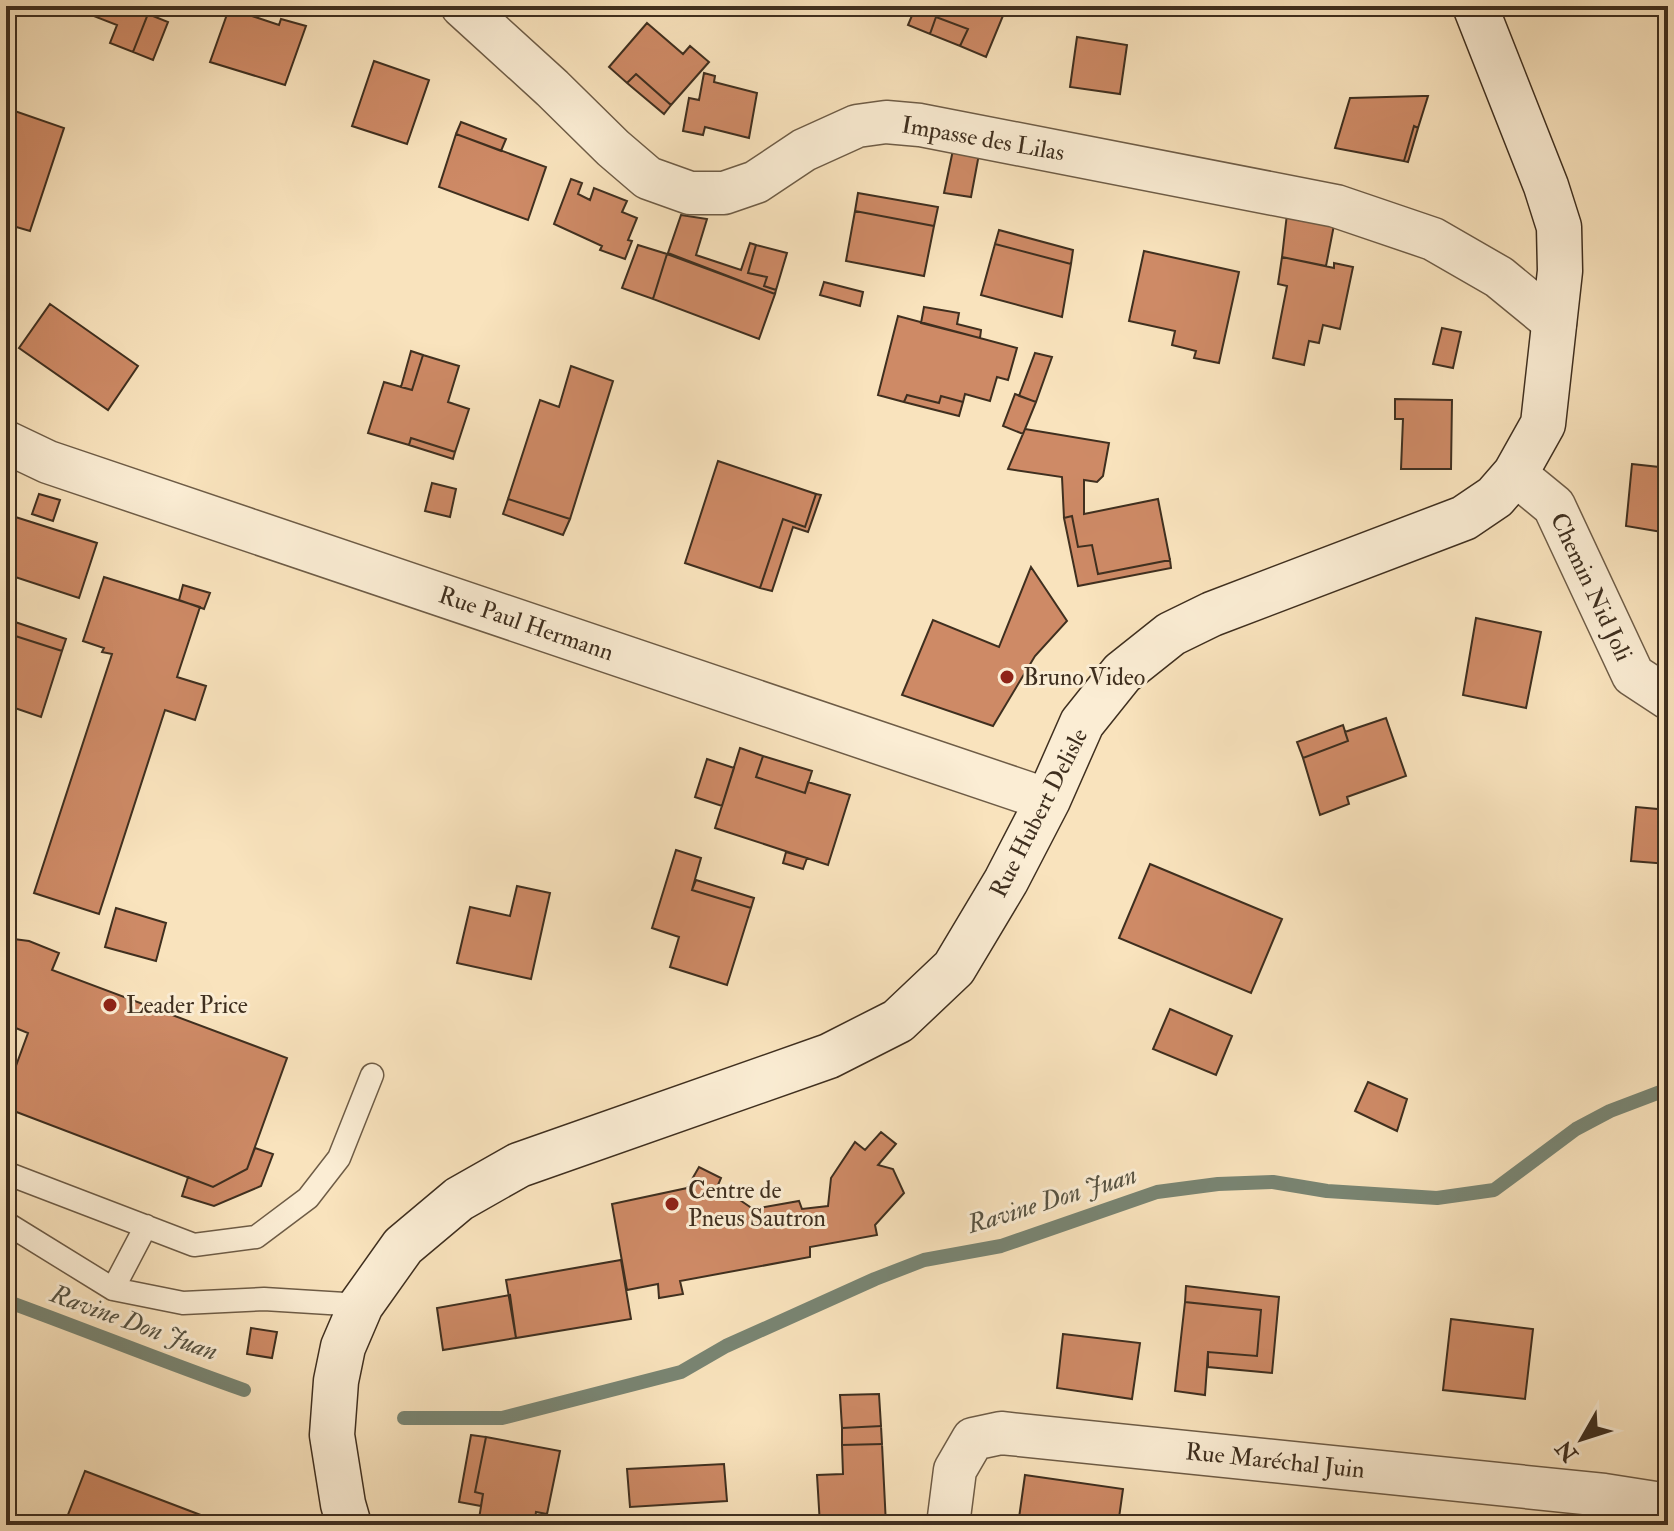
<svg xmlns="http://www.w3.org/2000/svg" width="1674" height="1531" viewBox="0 0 1674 1531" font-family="'IM FELL Double Pica',serif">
	<rect width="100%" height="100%" fill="#f9e3bd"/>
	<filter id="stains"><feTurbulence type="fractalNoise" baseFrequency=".0025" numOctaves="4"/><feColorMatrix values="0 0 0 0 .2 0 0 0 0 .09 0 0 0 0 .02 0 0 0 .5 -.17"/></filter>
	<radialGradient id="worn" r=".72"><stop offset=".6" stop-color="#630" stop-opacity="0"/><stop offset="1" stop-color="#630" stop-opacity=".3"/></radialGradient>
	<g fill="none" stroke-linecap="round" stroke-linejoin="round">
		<!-- stream -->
		<path stroke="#798573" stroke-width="14" d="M6 1301C86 1330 164 1362 244 1390
			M404 1418H502L681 1372 726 1346 875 1279 924 1260 1001 1246 1157 1192 1218 1184 1273 1182 1327 1191 1437 1198 1494 1190 1576 1129 1610 1111 1668 1089"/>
	</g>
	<!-- building -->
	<path fill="#ce8a66" stroke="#3f2f1f" stroke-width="2" d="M94 6H151L133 52 110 43 117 25 91 15Z
		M161 6H176L173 15 159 10Z
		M230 6 251 12 249 15 279 25 281 19 306 26 285 85 210 62Z
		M916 6H1007L986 57 960 46 968 29 936 17 930 34 908 25Z
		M148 14 168 22 153 60 133 52Z
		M936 17 968 29 960 46 930 34Z
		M647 23 683 54 690 46 709 62 671 105 636 74 627 83 609 67Z
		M1077 37 1127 45 1120 94 1070 87Z
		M374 61 429 80 407 144 352 126Z
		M704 73 715 76 714 82 757 93 749 138 705 127 703 135 683 131 689 98 699 100Z
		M636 74 671 105 664 114 627 83Z
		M1423 96H1428L1418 128 1414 126 1404 161 1335 148 1350 98Z
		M6 108 64 128 30 231 6 224Z
		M461 122 506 139 501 151 456 134Z
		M1414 126 1418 128 1408 162 1404 161Z
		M456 134 546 167 528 220 439 187Z
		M953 150 979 154 971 197 944 193Z
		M571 179 582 183 578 194 590 200 594 188 627 201 622 212 637 218 628 240 632 241 625 259 600 250 602 246 554 224Z
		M858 193 938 207 934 226 855 211Z
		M855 211 934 226 924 276 846 261Z
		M1287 214 1334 225 1326 266 1282 257Z
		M681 215 707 219 696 255 741 270 750 243 756 245 748 273 767 277 764 286 776 290 775 294 668 253Z
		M999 230 1073 250 1071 264 995 244Z
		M995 244 1071 264 1062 317 981 295Z
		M638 245 667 254 653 299 622 288Z
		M756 245 787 253 776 290 764 286 767 277 748 273Z
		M1144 251 1239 272 1219 363 1194 358 1196 351 1172 345 1175 331 1129 321Z
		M667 254 775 294 759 339 653 299Z
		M1282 257 1334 268V263L1353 267 1340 329 1323 325 1319 343 1309 341 1304 365 1273 358 1287 286 1278 284Z
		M824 282 863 292 860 306 820 295Z
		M50 304 138 366 108 410 19 348Z
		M924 307 959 313 957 324 981 330 980 338 921 323Z
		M898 316 1017 348 1008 380 997 377 990 401 965 394 963 402 941 396 939 403 907 395 904 402 878 395Z
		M1442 328 1461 332 1453 368 1433 364Z
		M411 351 423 355 412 390 401 387Z
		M1035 353 1052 357 1036 402 1019 396Z
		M423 355 459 366 448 402 469 409 455 452 411 438 409 445 368 433 384 382 412 390Z
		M571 366 613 381 570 519 508 499 540 400 559 407Z
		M1015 394 1036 402 1023 434 1003 426Z
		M907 395 939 403 941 396 963 402 959 416 904 402Z
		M1395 399 1452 400 1451 469H1401L1403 419H1395Z
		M1025 429 1109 443 1103 476 1097 482 1084 480V514L1158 499 1170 560 1098 574 1092 545 1078 547 1072 516 1064 518 1062 477 1008 469Z
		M411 438 455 452 453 459 409 445Z
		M718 461 816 494 805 527 783 519 760 588 685 563Z
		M1632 464 1668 468V533L1626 526Z
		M432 483 456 489 450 517 425 511Z
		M39 494 60 500 53 521 32 514Z
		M816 494 821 495 808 532 793 527 772 591 760 588 783 519 805 527Z
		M508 499 570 519 563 535 503 514Z
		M6 514 97 543 79 598 6 574Z
		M1072 516 1078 547 1092 545 1098 574 1170 560 1171 568 1078 586 1064 518Z
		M1031 567 1067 621 1035 656 993 726 902 695 933 620 999 647Z
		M104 577 200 607 177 677 206 686 195 720 165 710 99 914 34 893 112 654 102 652 104 648 83 641Z
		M183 585 210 593 204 609 179 600Z
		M1476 618 1541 632 1526 708 1463 695Z
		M6 619 66 639 62 651 6 633Z
		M6 633 62 651 41 717 6 705Z
		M1386 718 1406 776 1347 797 1349 804 1320 815 1303 758 1348 741 1345 732Z
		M1343 725 1348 741 1303 758 1297 742Z
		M740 748 763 756 756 777 805 793 808 782 850 795 828 865 715 828Z
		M763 756 812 771 805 793 756 777Z
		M707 759 734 768 722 806 695 797Z
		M1636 807 1668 810V864L1631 861Z
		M676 850 701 858 692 890 751 908 727 985 670 967 679 937 652 928Z
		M786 852 807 858 803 869 783 863Z
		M1150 864 1282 919 1251 993 1119 938Z
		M696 880 754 898 751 908 692 890Z
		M517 886 550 893 531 979 457 963 470 907 510 916Z
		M116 908 166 923 156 961 105 947Z
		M6 938 29 941 59 953 52 970 287 1058 247 1169 213 1187 6 1108V1093L28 1033 6 1024Z
		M1170 1009 1232 1036 1216 1075 1153 1049Z
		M1368 1082 1407 1099 1397 1131 1355 1111Z
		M881 1132 896 1144 878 1165 893 1169 904 1193 875 1225 877 1235 810 1247V1257L680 1281 683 1294 659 1298 658 1284 627 1290 612 1204 687 1188 699 1167 721 1178 718 1185 753 1209 799 1201 802 1209 828 1206 831 1178 855 1142 865 1150Z
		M255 1148 273 1154 261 1186 214 1206 182 1196 188 1177 213 1187 247 1169Z
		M621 1260 631 1319 516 1338 506 1280Z
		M1186 1286 1279 1297 1272 1373 1208 1367V1352L1257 1356 1261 1310 1185 1302Z
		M510 1295 516 1338 443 1350 437 1308Z
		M1185 1302 1261 1310 1257 1356 1208 1352 1205 1395 1175 1391Z
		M1451 1319 1533 1329 1525 1399 1443 1390Z
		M251 1328 277 1332 272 1358 247 1354Z
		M1063 1334 1140 1343 1132 1399 1057 1388Z
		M879 1394 881 1426 842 1428 840 1395Z
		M881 1426 882 1444 842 1445V1428Z
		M471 1435 486 1437 475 1492 483 1494 481 1506 459 1502Z
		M486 1437 560 1451 547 1514 536 1512 534 1525H478L483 1494 475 1492Z
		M882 1444 886 1525H820L817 1475 843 1474 842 1445Z
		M724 1464 727 1501 630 1507 627 1469Z
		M85 1471 227 1525H64Z
		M1025 1475 1123 1489 1118 1525H1018Z"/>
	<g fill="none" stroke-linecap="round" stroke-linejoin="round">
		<defs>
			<path id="lane" d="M6 1173 194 1245 256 1237 308 1198 339 1158 372 1075
				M6 1223 113 1289 183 1303 264 1299 361 1305
				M113 1289 146 1226"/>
			<path id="street" d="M462 6 552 88 613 148 648 178 690 193H724L756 182 804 150 857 126 886 122 920 125 1336 206 1433 239 1499 277 1555 323
				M6 442 48 462 1048 800
				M1515 474 1554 506 1633 675 1668 698
				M948 1525 955 1470 973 1439 1001 1433 1604 1495 1668 1505"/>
			<path id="secondary" d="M349 1525 343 1504 332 1435 336 1381 343 1347 361 1305 403 1246 459 1199 519 1165 829 1056 898 1021 954 968 1006 881 1048 800 1082 723 1122 673 1171 634 1212 614 1464 518 1495 497 1515 474 1543 424 1560 271 1559 227 1546 186 1475 6"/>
		</defs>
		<!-- lane casing -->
		<use href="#lane" stroke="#6e5c46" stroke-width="25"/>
		<!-- street casing -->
		<use href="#street" stroke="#6e5c46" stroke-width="45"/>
		<!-- secondary casing -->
		<use href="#secondary" stroke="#3f2f1f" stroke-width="47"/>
		<!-- lane -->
		<use href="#lane" stroke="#fbedd4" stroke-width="22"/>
		<!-- street -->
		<use href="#street" stroke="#fbedd4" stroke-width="42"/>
		<!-- secondary -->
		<use href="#secondary" stroke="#fbedd4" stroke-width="44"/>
	</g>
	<!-- markers -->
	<g fill="#8f2418" stroke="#fbedd4" stroke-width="3">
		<circle cx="1007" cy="677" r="8"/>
		<circle cx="110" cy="1005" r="8"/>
		<circle cx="672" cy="1204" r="8"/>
	</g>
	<g text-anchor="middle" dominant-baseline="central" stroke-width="6" stroke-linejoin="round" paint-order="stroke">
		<!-- street labels -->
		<g font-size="24" fill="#3f2f1f" stroke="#fbedd4">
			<text transform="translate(983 139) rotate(10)">Impasse des Lilas</text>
			<text transform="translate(1591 587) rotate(65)">Chemin Nid Joli</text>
			<text transform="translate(526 624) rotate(19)">Rue Paul Hermann</text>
			<text transform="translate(1039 813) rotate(-63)">Rue Hubert Delisle</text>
			<text transform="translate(1275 1461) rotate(6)">Rue Maréchal Juin</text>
		</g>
		<!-- poi labels -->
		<g font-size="24" fill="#3f2f1f" stroke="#fbedd4" text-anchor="start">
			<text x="1023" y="677">Bruno Video</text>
			<text x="126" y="1005">Leader Price</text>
			<text x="688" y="1190">Centre de<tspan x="688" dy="28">Pneus Sautron</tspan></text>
		</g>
		<!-- water labels -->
		<g font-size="26" font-style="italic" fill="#575342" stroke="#fbedd4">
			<text transform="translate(1052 1200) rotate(-17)">Ravine Don Juan</text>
			<text transform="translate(134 1323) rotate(20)">Ravine Don Juan</text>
		</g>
	</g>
	<!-- margin -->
	<rect width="1674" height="1531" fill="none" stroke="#f9e3bd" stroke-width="32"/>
	<rect x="8" y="8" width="1658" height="1515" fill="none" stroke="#3f2f1f" stroke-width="4"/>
	<rect x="16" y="16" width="1642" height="1499" fill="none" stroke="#3f2f1f" stroke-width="2"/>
	<!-- north arrow -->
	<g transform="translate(1582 1439) rotate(231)" stroke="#fbedd4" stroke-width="6" paint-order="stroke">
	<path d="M0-6L14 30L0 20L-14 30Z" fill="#3f2f1f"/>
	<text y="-12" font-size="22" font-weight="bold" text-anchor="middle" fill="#3f2f1f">N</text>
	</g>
	<rect width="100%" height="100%" filter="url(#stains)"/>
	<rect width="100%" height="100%" fill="url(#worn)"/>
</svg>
